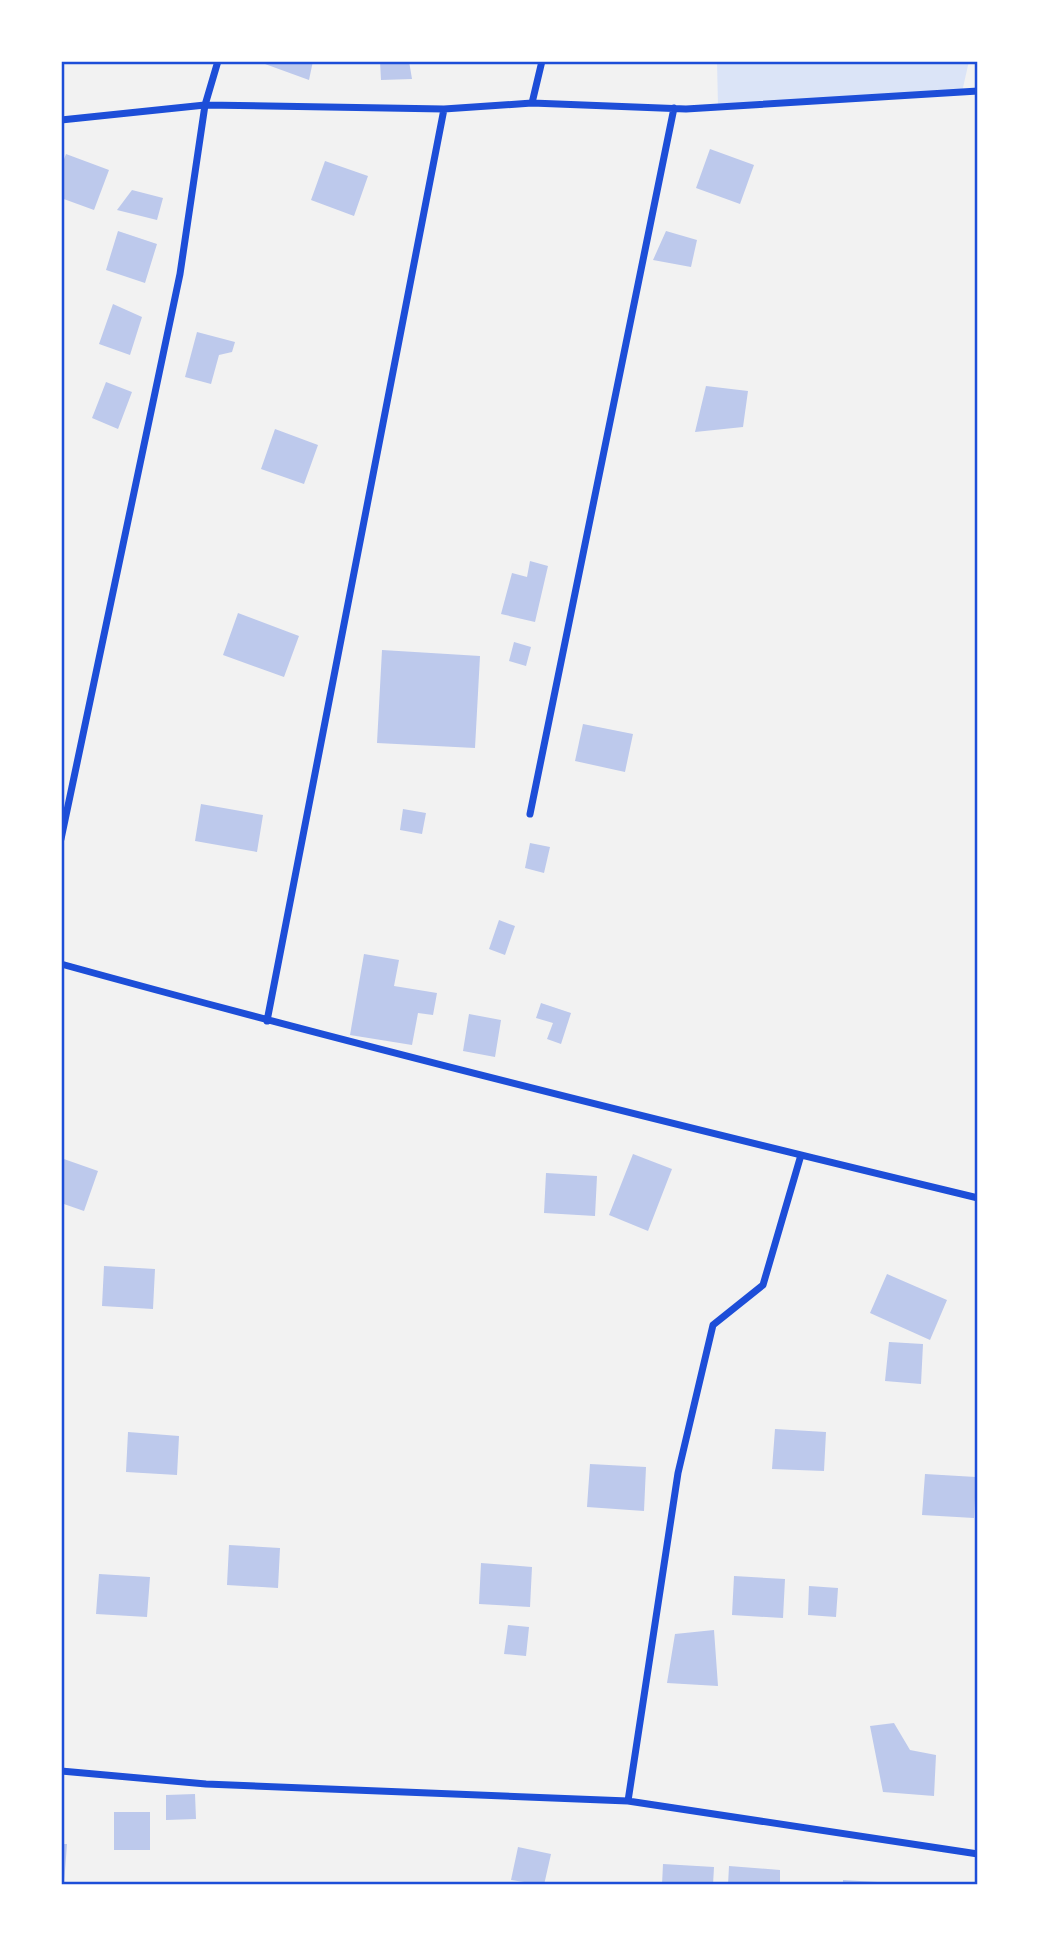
<svg xmlns="http://www.w3.org/2000/svg" width="1039" height="1946" viewBox="0 0 1039 1946" font-family="'Archivo Narrow',sans-serif">
	<rect width="100%" height="100%" fill="#f2f2f2"/>
	<!-- green -->
	<path fill="#dbe4f7" d="M717 61H969L962 92 718 106Z"/>
	<!-- building -->
	<path fill="#bdc9ec" d="M265 61H313L309 80 265 64Z
		M380 61H409L412 79 381 80Z
		M710 149 754 165 740 204 696 188Z
		M66 154 109 170 94 210 61 198V167Z
		M325 161 368 176 354 216 311 200Z
		M132 190 163 198 157 220 117 210Z
		M118 231 157 244 145 283 106 270Z
		M666 231 697 240 691 267 653 260Z
		M113 304 142 317 130 355 99 344Z
		M197 332 235 342 232 352 219 355 211 384 185 377Z
		M106 382 132 392 118 429 92 418Z
		M706 386 748 391 743 427 695 432Z
		M275 429 318 445 304 484 261 469Z
		M530 561 548 566 535 622 501 614 512 573 527 577Z
		M238 613 299 636 284 677 223 655Z
		M514 642 531 647 526 666 509 661Z
		M382 650 480 656 475 748 377 743Z
		M583 724 633 734 625 772 575 761Z
		M201 804 263 815 257 852 195 841Z
		M403 809 426 813 422 834 400 830Z
		M530 843 550 847 544 873 525 868Z
		M499 920 515 926 505 955 489 949Z
		M364 954 399 960 394 986 437 993 433 1015 418 1013 412 1045 350 1035Z
		M541 1003 571 1013 561 1044 547 1039 553 1023 536 1018Z
		M469 1014 501 1020 495 1057 463 1051Z
		M633 1154 672 1169 648 1231 609 1215Z
		M61 1158 98 1171 84 1211 61 1203Z
		M546 1173 597 1176 595 1216 544 1213Z
		M104 1266 155 1269 153 1309 102 1306Z
		M887 1274 947 1300 930 1340 870 1313Z
		M889 1342 923 1344 921 1384 885 1381Z
		M775 1429 826 1432 824 1471 772 1469Z
		M128 1432 179 1436 177 1475 126 1472Z
		M590 1464 646 1467 644 1511 587 1507Z
		M925 1474 976 1477 974 1518 922 1515Z
		M229 1545 280 1548 278 1588 227 1585Z
		M481 1563 532 1567 530 1607 479 1604Z
		M99 1574 150 1577 147 1617 96 1614Z
		M734 1576 785 1579 783 1618 732 1615Z
		M809 1586 838 1588 836 1617 808 1615Z
		M508 1625 529 1627 526 1656 504 1654Z
		M714 1630 718 1686 667 1683 675 1634Z
		M894 1723 910 1750 936 1755 934 1796 883 1792 870 1726Z
		M195 1794 196 1819 166 1820V1795Z
		M114 1812H150V1850H114Z
		M61 1844H67L64 1884H61Z
		M518 1847 551 1854 544 1885 511 1880Z
		M663 1864 714 1867 713 1885H662Z
		M729 1866 780 1870V1885H728Z
		M843 1880 895 1883V1885H843Z"/>
	<g fill="none" stroke-linecap="round" stroke-linejoin="round">
		<!-- minor -->
		<path stroke="#1d4ed8" stroke-width="7" d="M532 103 542 61
			M61 120 205 105 444 109 532 103 686 109 978 91
			M530 814 674 108
			M61 839 180 274 205 105 218 61
			M61 964C365 1048 671 1124 978 1198
			M267 1021 444 109
			M61 1771 206 1784 628 1801 978 1854
			M628 1801 678 1473 713 1325 763 1285 801 1155"/>
	</g>
	<!-- border -->
	<rect width="1039" height="1946" fill="none" stroke="#ffffff" stroke-width="126"/>
	<rect x="63" y="63" width="913" height="1820" fill="none" stroke="#1d4ed8" stroke-width="2.5"/>
</svg>
